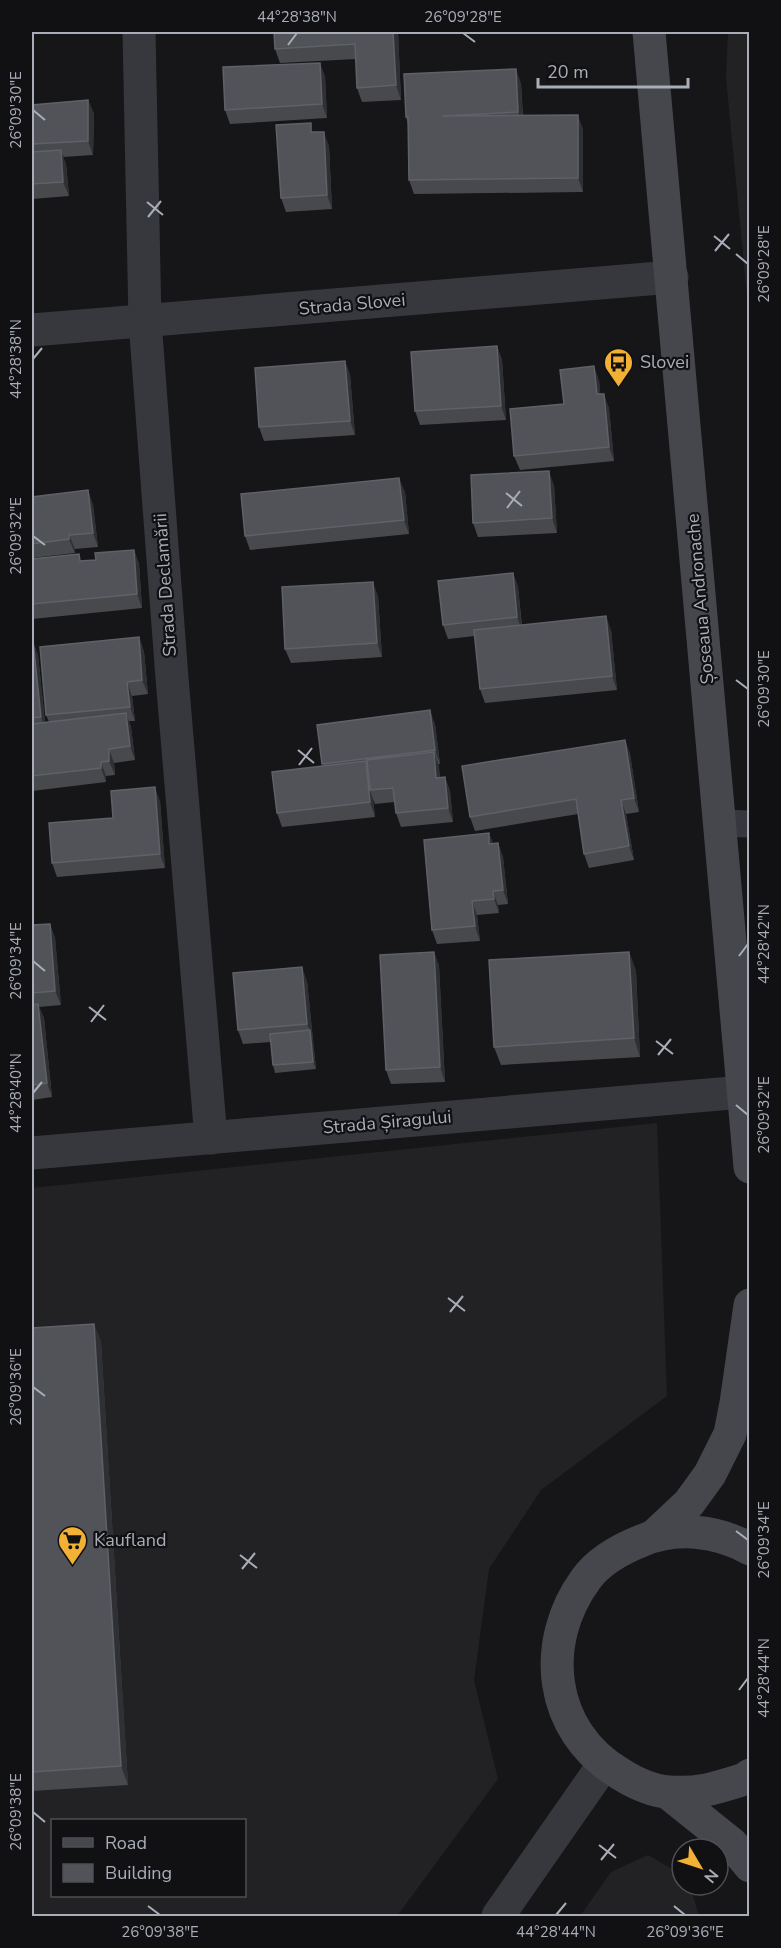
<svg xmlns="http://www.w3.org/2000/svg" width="781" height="1948" viewBox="0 0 781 1948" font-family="'Nunito Sans',sans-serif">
	<rect width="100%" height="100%" fill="#161618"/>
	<!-- built -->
	<path fill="#222225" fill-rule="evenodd" d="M728 32H749V317L726 78Z
		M657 1123 667 1396 541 1490 489 1569 474 1680 498 1779 397 1916H32V1188ZM52 1820H244V1896H52Z
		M648 1855 682 1875V1885H690L699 1916H580L611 1872Z"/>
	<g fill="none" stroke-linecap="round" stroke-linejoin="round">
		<!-- service -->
		<path stroke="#37383d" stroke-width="27" d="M719 823 750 824"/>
		<!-- minor -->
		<path stroke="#37383d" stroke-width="33" d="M139 32 145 321 172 678 211 1138
			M32 1153 743 1092
			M498 1916 604 1764"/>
		<!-- tertiary -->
		<path stroke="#37383d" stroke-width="33" d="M32 330 672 277"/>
		<!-- secondary -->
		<path stroke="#45474d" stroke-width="33" d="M649 32 750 1167
			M656 1534 689 1503 710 1474 730 1434 736 1403 750 1305
			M750 1549C717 1530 675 1526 641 1541 621 1549 599 1561 586 1579 539 1643 549 1731 619 1773 633 1782 652 1791 669 1792 700 1794 716 1788 745 1779L750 1775
			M667 1792 732 1844 750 1866"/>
	</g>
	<!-- wall -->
	<path fill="#47494d" d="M398 32 401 100 362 102 357 88 356 59 280 63 275 49Z
		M320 63 325 77 327 118 230 124 225 110Z
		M521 83 523 116 583 129V192L414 194 409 180 408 124 406 117Z
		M88 100 94 114 93 155 63 157 66 164 69 196 32 199V105Z
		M314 132 329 146 332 209 286 212 281 198Z
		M497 346 502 360 506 420 420 425 415 411Z
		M345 361 350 375 355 435 264 441 259 427Z
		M599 380 600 394 609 408 614 461 520 470 514 456 564 404Z
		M554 485 557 533 478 537 473 523Z
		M405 492 409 534 250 550 245 536Z
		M32 497 93 504 98 547 75 549V553L32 558Z
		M134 550 139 564 142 608 32 619V559L81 561 96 560Z
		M513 573 518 587 522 625 611 630 617 690 485 703 480 689 475 636 448 639 443 625Z
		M378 596 382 657 291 663 285 649Z
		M139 637 144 652 148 694 132 696 135 721H129L131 727 135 760 114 763 115 775 106 776V782L32 791V641L38 655 45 722H49L46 715Z
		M435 724 440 764H438L440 778 445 777 450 791 453 822 401 827 396 813 395 802 375 804 373 799 375 817 282 827 277 813 323 766 322 764Z
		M625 740 630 754 639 812 626 814 634 860 589 868 584 854 578 814 475 831 470 817Z
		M160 801 165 868 57 877 52 863 113 818Z
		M489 833 493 844 498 843 503 857 508 904 498 905 499 913 477 915 480 941 437 944 432 930Z
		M50 924 55 938 61 1005 39 1007 44 1018 52 1097 32 1100V925Z
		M434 952 439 966 445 1082 391 1084 386 1070Z
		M629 952 636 971 640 1057 501 1065 494 1047Z
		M307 981 316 1069 275 1073 273 1065 271 1042 243 1044 238 1030Z
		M94 1324 101 1342 128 1785 32 1791V1328Z"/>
	<!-- shaded-wall -->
	<path fill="#2f3033" d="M393 32H398L401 100 396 85Z
		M320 63 325 77 327 118 322 104Z
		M516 69 521 83 523 126 518 112Z
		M88 100 94 114 93 155 88 141Z
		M578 115 583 129V192L578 178Z
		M324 132 329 146 332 209 327 195Z
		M61 150 66 164 69 196 63 182Z
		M497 346 502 360 506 420 501 406Z
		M345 361 350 375 355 435 350 421Z
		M594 366 599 380 602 408 597 394Z
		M604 394 609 408 614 461 609 447Z
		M549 471 554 485 557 533 552 518Z
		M399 478 405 492 409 534 404 520Z
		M88 490 93 504 98 547 93 533Z
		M69 535 75 549V553L69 539Z
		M134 550 139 564 142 608 137 594Z
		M513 573 518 587 522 631 517 617Z
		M373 582 378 596 382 657 377 643Z
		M606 616 611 630 617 690 612 676Z
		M139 637 144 652 148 694 142 680Z
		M33 641 38 655 46 732 41 717Z
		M127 682 132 696 135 721 130 707Z
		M430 710 435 724 440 764 435 750Z
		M126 713 131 727 135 760 130 746Z
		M625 740 630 754 639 812 634 798Z
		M109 749 114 763 115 775 109 761Z
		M434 752 439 766 442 792 436 778Z
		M366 761 371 776 370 790 373 799 375 817 370 802Z
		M101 762 106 776V782L101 768Z
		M445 777 450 791 453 822 448 808Z
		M155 787 160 801 165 868 160 854Z
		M621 800 626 814 634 860 629 846Z
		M489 833 494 847 489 844Z
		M498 843 503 857 508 904 503 890Z
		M493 891 498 905 499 913 494 899Z
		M472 901 477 915 480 941 475 926Z
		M50 924 55 938 61 1005 55 991Z
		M434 952 439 966 445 1082 440 1067Z
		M629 952 636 971 640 1057 634 1038Z
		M302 967 307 981 316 1069 313 1062 310 1030 307 1024Z
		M38 1004 44 1018 52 1097 47 1083Z
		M94 1324 101 1342 128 1785 121 1766Z"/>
	<!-- building -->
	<path fill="#525359" stroke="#5f6168" stroke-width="1.5" d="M274 32H393L396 85 357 88 355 44 275 49Z
		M320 63 322 104 225 110 223 67Z
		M516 69 518 112 442 116 578 115V178L409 180 408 117H406L404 74Z
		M88 100V141L32 144V105Z
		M311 123V132H324L327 195 281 198 276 125Z
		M61 150 63 182 32 184V152Z
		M497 346 501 406 415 411 411 352Z
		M345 361 350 421 259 427 255 368Z
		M594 366 597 394H604L609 447 514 456 510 409 564 404 560 370Z
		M549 471 552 518 473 523 471 475Z
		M399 478 404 520 245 536 241 494Z
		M88 490 93 533 69 535V539L32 544V497Z
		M134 550 137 594 32 604V559L79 554 80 561 96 560 95 553Z
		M513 573 517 617 443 625 438 581Z
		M373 582 377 643 285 649 282 587Z
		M606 616 612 676 480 689 474 630Z
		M139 637 142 680 127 682 130 707 46 715 40 647Z
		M32 641H33L41 717 32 718Z
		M430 710 435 750 322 764 317 725Z
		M126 713 130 746 109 749V761L101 762V768L32 776V724Z
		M625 740 634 798 621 800 629 846 584 854 576 799 470 817 462 766Z
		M434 752 436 778 445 777 448 808 396 813 393 788 370 790 367 760Z
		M366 761 370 802 277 813 272 772Z
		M155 787 160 854 52 863 49 823 113 818 111 791Z
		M489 833V844L498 843 503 890 493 891 494 899 472 901 475 926 432 930 424 840Z
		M50 924 55 991 32 993V925Z
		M434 952 440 1067 386 1070 380 955Z
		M629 952 634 1038 494 1047 489 960Z
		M302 967 307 1024 238 1030 233 973Z
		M38 1004 47 1083 32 1085V1005Z
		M310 1030 313 1062 273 1065 270 1034Z
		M94 1324 121 1766 32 1772V1328Z"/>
	<!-- ticks -->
	<path fill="none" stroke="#a8adb8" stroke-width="2" d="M463 33 475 42M288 45 297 33M33 110 45 120M147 202 163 215M148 217 161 201M714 236 730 249M715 251 729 234M736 254 748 264M33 359 42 348M506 493 522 506M507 508 520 491M33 536 45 545M736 680 748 689M298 750 314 763M299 765 312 748M739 956 748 944M33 961 45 971M89 1007 106 1020M91 1022 104 1005M656 1041 673 1054M658 1055 671 1039M33 1093 42 1082M736 1105 748 1115M448 1298 465 1311M450 1312 463 1296M33 1387 45 1396M736 1531 748 1540M240 1555 257 1568M242 1569 255 1553M739 1690 748 1678M33 1812 45 1822M599 1845 616 1858M601 1860 614 1844M148 1906 160 1915M674 1906 685 1915M556 1915 566 1903"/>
	<!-- icons -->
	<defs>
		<symbol id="bus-pin" viewBox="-11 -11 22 30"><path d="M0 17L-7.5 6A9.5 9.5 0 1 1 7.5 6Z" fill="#f2b134" stroke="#111113"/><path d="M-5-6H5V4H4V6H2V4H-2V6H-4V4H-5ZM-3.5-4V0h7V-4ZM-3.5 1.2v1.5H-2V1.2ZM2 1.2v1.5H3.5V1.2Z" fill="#111"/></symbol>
		<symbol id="supermarket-pin" viewBox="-11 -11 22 30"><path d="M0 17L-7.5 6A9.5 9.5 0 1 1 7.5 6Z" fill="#f2b134" stroke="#111113"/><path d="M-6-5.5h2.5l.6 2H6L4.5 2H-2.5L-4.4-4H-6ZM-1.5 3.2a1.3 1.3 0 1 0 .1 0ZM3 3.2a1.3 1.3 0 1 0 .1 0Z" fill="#111"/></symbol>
	</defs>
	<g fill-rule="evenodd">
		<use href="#bus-pin" x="602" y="346" width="33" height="45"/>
		<use href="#supermarket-pin" x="56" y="1524" width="33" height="45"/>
	</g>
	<g text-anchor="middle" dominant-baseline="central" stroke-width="4.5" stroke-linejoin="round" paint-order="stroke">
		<!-- street labels -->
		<g font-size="18" fill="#a8adb8" stroke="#111113">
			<text transform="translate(352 304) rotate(-5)">Strada Slovei</text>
			<text transform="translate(165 585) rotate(-94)">Strada Declamării</text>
			<text transform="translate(700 599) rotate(-95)">Șoseaua Andronache</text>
			<text transform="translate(387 1122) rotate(-5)">Strada Șiragului</text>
		</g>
		<!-- poi labels -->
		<g font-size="18" fill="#a8adb8" stroke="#111113" text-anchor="start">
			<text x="640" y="362">Slovei</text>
			<text x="94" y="1540">Kaufland</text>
		</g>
	</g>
	<!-- border -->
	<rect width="781" height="1948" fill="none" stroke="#111113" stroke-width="66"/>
	<!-- legend -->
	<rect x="51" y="1819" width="195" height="78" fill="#111113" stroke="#4d4f55" stroke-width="1.5"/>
	<rect x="63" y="1838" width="30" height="9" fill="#45474d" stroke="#4d4f55" stroke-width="1.5"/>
	<text x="105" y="1849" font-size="18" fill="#a8adb8">Road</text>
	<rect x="63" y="1864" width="30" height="18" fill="#525359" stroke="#4d4f55" stroke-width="1.5"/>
	<text x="105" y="1879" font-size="18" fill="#a8adb8">Building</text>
	<!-- north arrow -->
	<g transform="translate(700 1867) rotate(129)"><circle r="28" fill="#111113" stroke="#4d4f55" stroke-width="1.5"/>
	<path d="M0-4.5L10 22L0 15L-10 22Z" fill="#f2b134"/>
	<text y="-9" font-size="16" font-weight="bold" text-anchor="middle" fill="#a8adb8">N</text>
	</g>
	<!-- scale -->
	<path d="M538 78v9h150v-9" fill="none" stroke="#a8adb8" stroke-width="3"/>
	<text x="547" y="78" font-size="18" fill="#a8adb8" stroke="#111113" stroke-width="4.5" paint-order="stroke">20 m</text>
	<rect x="33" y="33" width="715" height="1882" fill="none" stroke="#a8adb8" stroke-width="2"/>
	<g font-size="15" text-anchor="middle" fill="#a8adb8">
		<text x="297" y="22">44°28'38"N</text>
		<text x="463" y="22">26°09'28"E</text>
		<text transform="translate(16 110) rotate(-90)" y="5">26°09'30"E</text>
		<text transform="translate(764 264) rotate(-90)" y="5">26°09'28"E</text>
		<text transform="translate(16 359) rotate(-90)" y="5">44°28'38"N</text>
		<text transform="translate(16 536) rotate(-90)" y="5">26°09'32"E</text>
		<text transform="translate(764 689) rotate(-90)" y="5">26°09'30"E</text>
		<text transform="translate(764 944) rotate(-90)" y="5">44°28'42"N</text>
		<text transform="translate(16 961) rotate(-90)" y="5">26°09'34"E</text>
		<text transform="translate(16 1093) rotate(-90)" y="5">44°28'40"N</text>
		<text transform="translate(764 1115) rotate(-90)" y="5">26°09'32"E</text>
		<text transform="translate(16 1387) rotate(-90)" y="5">26°09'36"E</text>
		<text transform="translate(764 1540) rotate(-90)" y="5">26°09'34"E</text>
		<text transform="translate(764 1678) rotate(-90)" y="5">44°28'44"N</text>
		<text transform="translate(16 1812) rotate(-90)" y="5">26°09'38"E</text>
		<text x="160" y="1937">26°09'38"E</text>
		<text x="556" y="1937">44°28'44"N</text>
		<text x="685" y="1937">26°09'36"E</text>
	</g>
</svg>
